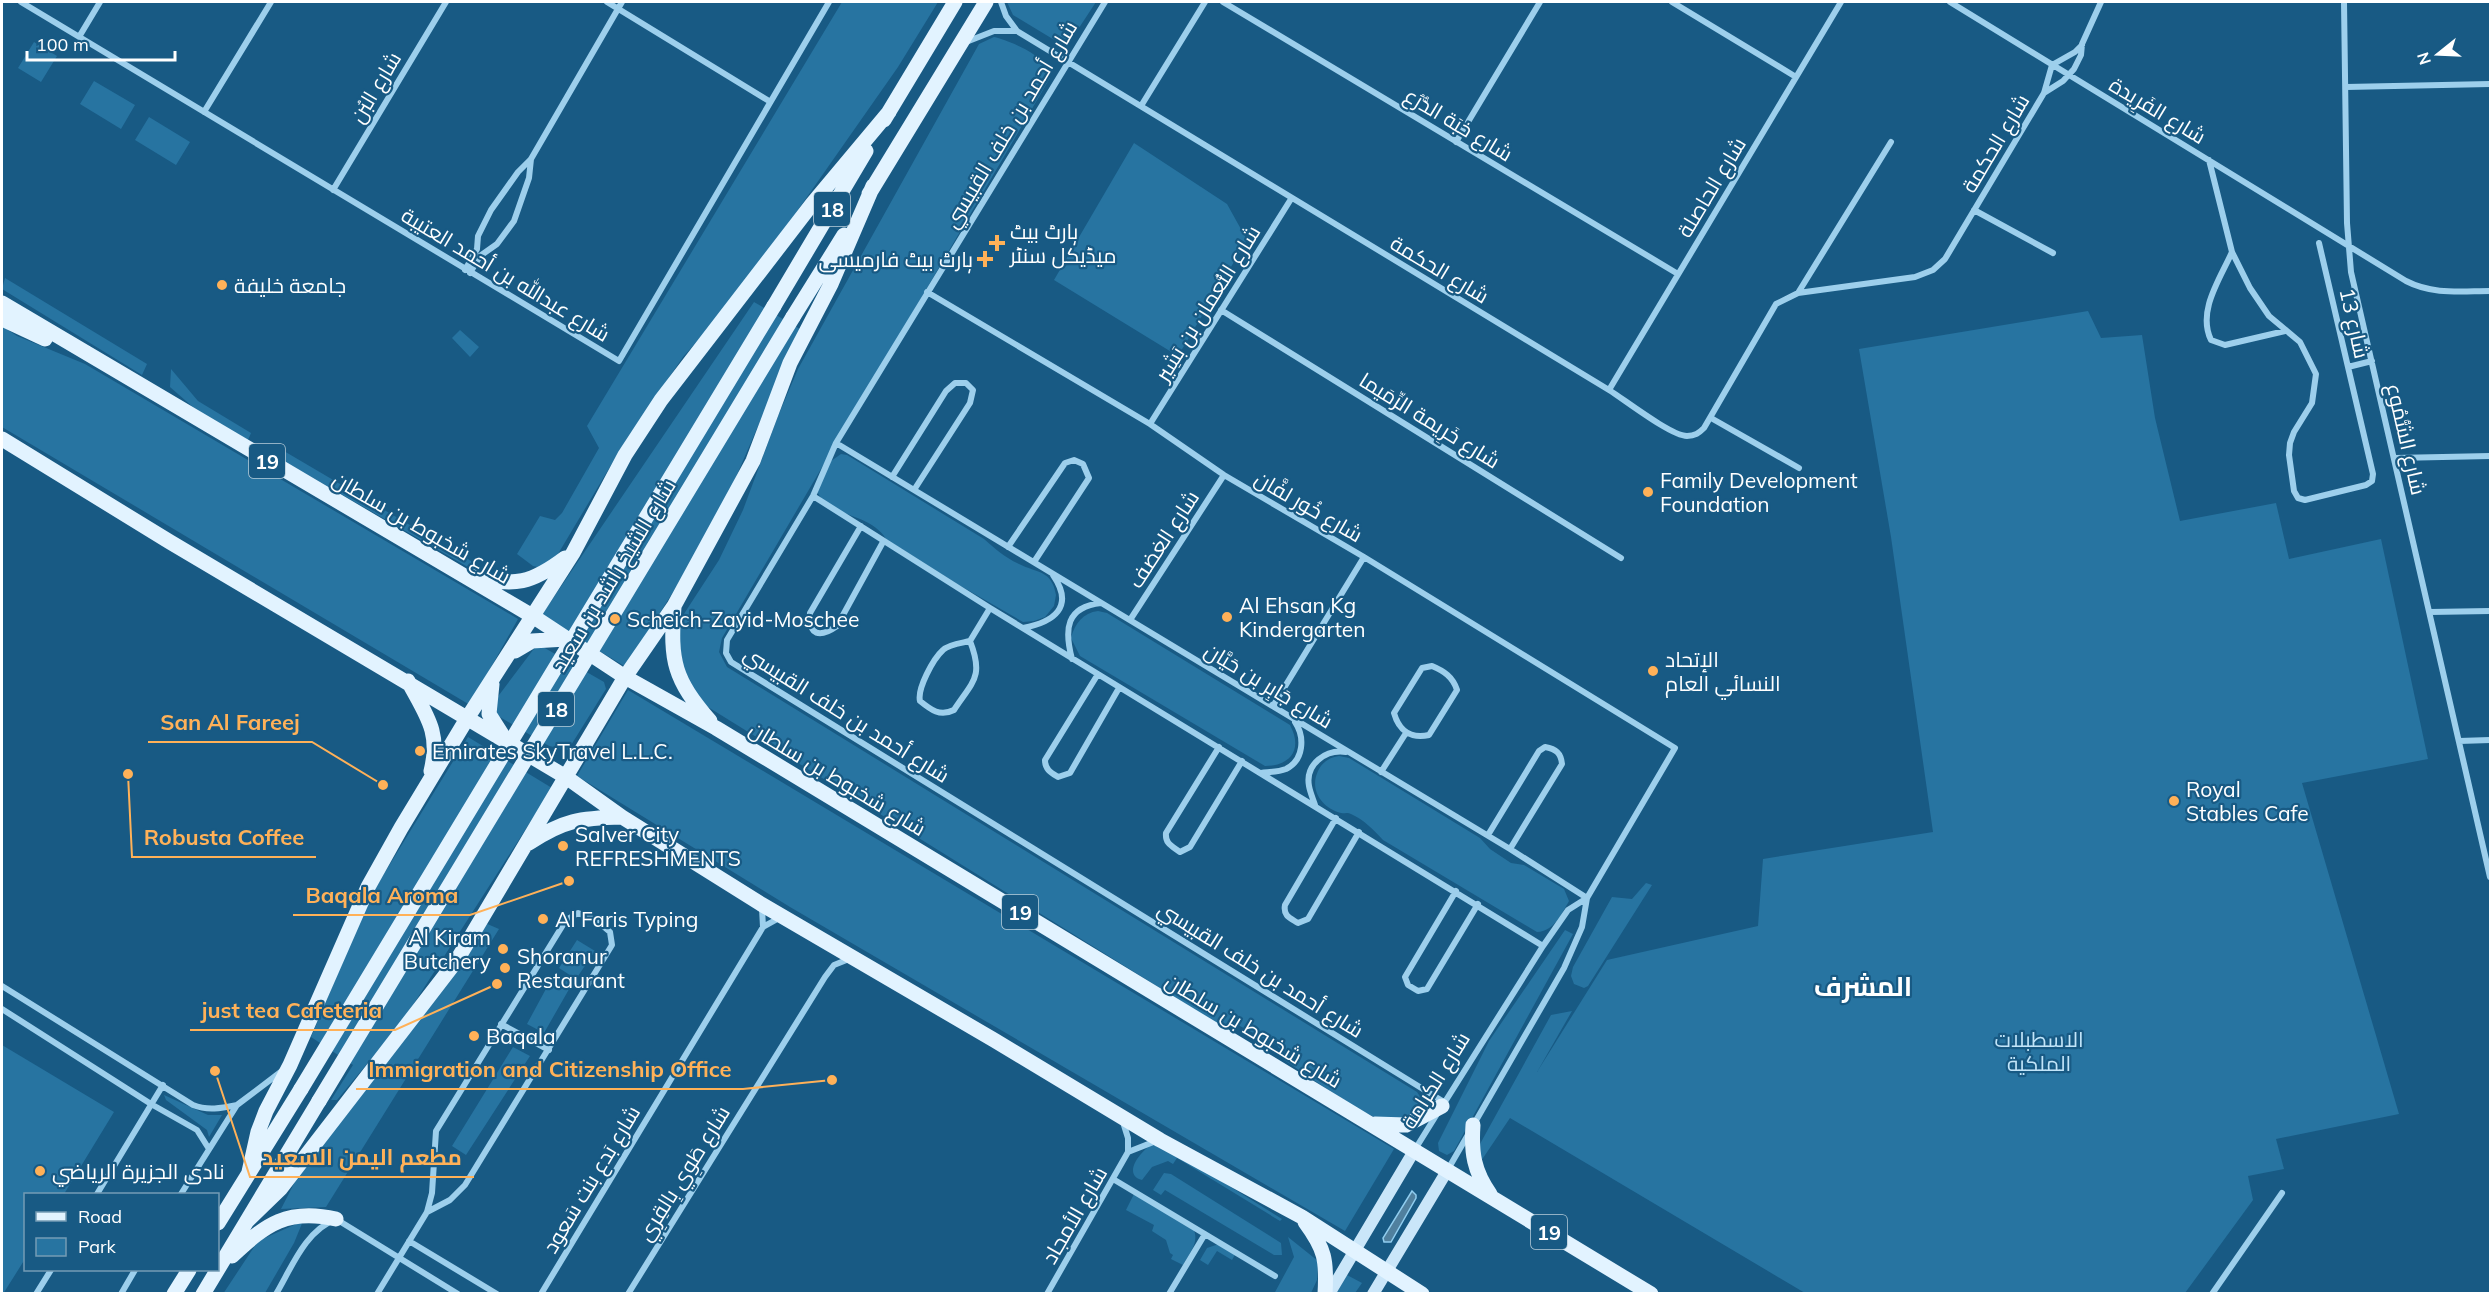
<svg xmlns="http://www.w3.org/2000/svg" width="2492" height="1295" viewBox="0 0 2492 1295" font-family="Mulish,Cairo,sans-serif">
	<rect width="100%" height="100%" fill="#185a84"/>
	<!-- green -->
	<path fill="#2774a1" d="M842 2H938L898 67 739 294 683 357 626 440 555 559 542 568 533 566 517 554 540 516 555 520 562 513 599 448 587 426Z
		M1007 2H1096L1071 40 1061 44 1013 15Z
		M994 37C1011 41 1052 58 1050 78L722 638 719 652 727 667 1417 1092 1423 1101C1416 1112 1404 1124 1389 1122 1367 1119 1306 1074 1284 1060L1278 1046 1238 1025 1226 1029 708 707 688 685 676 648 680 620 719 560 743 510 778 416 798 369 979 44Z
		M34 42 57 56 41 82 18 68Z
		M94 81 135 105 121 129 80 104Z
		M149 117 190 142 176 165 135 140Z
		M1134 143 1227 204 1247 240 1178 356 1054 280Z
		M5 278 147 364 142 375 2 289Z
		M754 302 800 329 726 500 678 584 626 667 541 616Z
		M2088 311 2101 338 2142 335 2155 418 2180 521 2276 503 2289 559 2381 539 2428 759 2302 783 2399 1114 2276 1139 2284 1169 2248 1176 2253 1200 2185 1293H1805L1510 1118 1479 1164 1475 1153 1551 1015 1572 1011 1537 1072 1607 960 1758 926 1763 859 1933 832 1891 537 1859 349Z
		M2 326 17 336 85 364 518 619 470 705 2 427Z
		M460 330 479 347 470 357 452 338Z
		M171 369 198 401 251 433 248 440 194 408 170 387Z
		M272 444 483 568 480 574 268 452Z
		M841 454 847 455 984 539C995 549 1006 558 1019 564 1037 573 1052 570 1056 595L1054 606 1045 617 1034 621 1023 622 959 585 886 539C870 512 828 518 817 491L831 461Z
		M1098 611 1107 613 1290 725C1303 749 1291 766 1265 766L1080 656 1071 638C1075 623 1083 613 1098 611Z
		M536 646 543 647 604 682 606 689 568 750 549 746 493 713V703Z
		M628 690 1394 1149 1345 1231 790 907 577 776Z
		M468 737 552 788 404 1019 337 1100H331L353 1065 311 1037 371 895Z
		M1339 756 1349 758 1480 838 1490 849 1511 863 1524 865 1564 889 1569 901C1561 915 1554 931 1537 932L1383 840C1374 830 1363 819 1351 814 1346 812 1347 814 1341 813 1322 808 1309 790 1318 771 1322 762 1330 757 1339 756Z
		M1646 883 1652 885 1588 986 1584 988 1574 984 1571 976 1573 967 1612 897 1632 899Z
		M485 923 499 929 326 1207 281 1209 303 1166Z
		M1565 930 1573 934 1454 1151 1447 1155 1439 1151 1438 1143 1489 1041Z
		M577 940 595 951 576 979 559 968Z
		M554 974 572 984 544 1033 527 1024Z
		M2 1045 114 1112 64 1194H26L25 1259 3 1294Z
		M513 1047 530 1056 466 1155 452 1146Z
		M164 1095 208 1115H222L209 1137 207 1130 166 1100Z
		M1153 1144 1165 1146 1282 1219 1280 1221 1177 1158 1173 1164 1168 1161 1152 1167 1142 1180C1121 1175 1142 1149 1153 1144Z
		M1164 1173 1171 1174 1281 1243 1282 1255H1274L1165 1190 1161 1195 1153 1190Z
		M1135 1192 1193 1228C1200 1242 1190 1252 1183 1265L1171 1259 1173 1255 1170 1253 1166 1240 1152 1231 1154 1225 1126 1210Z
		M303 1221 294 1243 265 1293 223 1294 258 1241Z
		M1288 1237 1318 1261 1317 1280 1311 1293 1274 1294 1294 1257Z
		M1219 1244 1236 1253 1232 1260 1217 1251 1208 1265 1200 1260 1207 1248Z
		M1347 1275 1362 1283 1355 1293 1336 1294Z"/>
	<!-- water -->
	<path fill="#50809e" stroke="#90cdef" stroke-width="1.5" d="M1412 1191 1416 1195V1198L1391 1242H1384L1383 1238Z"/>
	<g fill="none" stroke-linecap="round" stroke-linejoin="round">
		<!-- street -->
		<path stroke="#9dcfec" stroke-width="6" d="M21 2 619 361 829 2
			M607 2 769 101
			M1001 2 1006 16 1017 31 1609 390C1625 400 1671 436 1687 436 1695 436 1699 433 1704 428L1776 304 1798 293 1915 277 1933 270 1945 259 2044 93 2052 65
			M1105 2 836 443 813 496 727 640 726 653 731 662 1444 1102
			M1223 2 1678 274
			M1672 2 1796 77
			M1950 2 2406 281C2433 295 2461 291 2490 291
			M2344 2 2347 223 2351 272 2490 877
			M79 37 100 2
			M966 42 994 31H1017
			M2052 65 2075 52 2082 45
			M2346 87 2490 84
			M2044 93 2063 81 2074 69 2081 55 2082 44 2101 2
			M1141 106 1205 2
			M204 112 271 2
			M1456 142 1540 2
			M2209 160 2232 252 2250 288 2269 316 2300 342 2316 374 2312 403 2294 432 2290 443 2289 455 2294 491 2298 498 2305 500 2366 485 2372 481 2373 474 2319 243
			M333 190 446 2
			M1974 210 2053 253
			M2232 252C2220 279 2197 311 2211 340L2225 345 2285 331
			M465 270 477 249 478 236 491 210 518 172 531 159 622 2
			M470 273 480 256 497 244 514 221 529 178 531 159
			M927 292 1150 424 1224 475 1364 557 1675 748 1587 898 1582 927 1564 968 1474 1124
			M1798 293 1891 142
			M1221 310 1621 558
			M2348 367 2372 361
			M1609 390 1841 2
			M1711 418 1799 468
			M1150 424 1291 199
			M836 443 1510 849 1587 898
			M2395 458 2490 456
			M892 477 946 391 955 383H966L973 390 970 403 914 490
			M813 496 990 608 1543 946
			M861 526 810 613C808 636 820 638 837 626L883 542
			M1008 547 1065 463 1074 460 1083 464 1089 478 1034 562
			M2430 612 2490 611
			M1130 620 1224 475
			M1023 628C1054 622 1075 607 1053 575
			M970 641C984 677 973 681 954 710 940 717 931 710 920 701 917 689 933 659 943 650 949 644 962 643 970 641L990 608
			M1072 659C1064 629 1066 607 1101 603
			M1432 666C1444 671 1453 677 1457 690L1429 735C1411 739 1399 731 1394 713L1422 668Z
			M1098 674 1045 760C1045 769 1050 772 1058 777L1070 773 1119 688
			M1273 706 1364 557
			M2459 741 2490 740
			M1219 747 1166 833C1165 844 1172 846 1180 852L1190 847 1242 761
			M1381 772 1406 733
			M1261 773C1269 772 1278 772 1286 769 1304 760 1305 737 1295 722
			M1315 805C1313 799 1310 792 1309 786 1305 764 1326 749 1346 752
			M1336 818 1285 905C1283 916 1290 918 1298 923L1308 919 1359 832
			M1488 835 1539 751 1545 747C1556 749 1561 753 1562 764L1510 849
			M1456 891 1405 977 1408 985 1418 991 1427 989 1478 904
			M762 908 763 927
			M2 986 193 1105C208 1111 222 1108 237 1105
			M2 1009 151 1104 197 1130 209 1149
			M501 1024 549 1050
			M1443 1105 1543 946 1568 910 1587 898
			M1414 1151 1437 1114
			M1128 1152 1156 1141
			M1447 1171 1469 1133
			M1113 1179 1275 1276
			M97 1194 163 1085
			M181 1194 237 1105 282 1071
			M409 1241 497 1294
			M36 1294 51 1270
			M121 1294 135 1270
			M276 1294C292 1267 305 1231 336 1219L458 1294
			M377 1294 427 1212 432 1193 436 1131 566 920 578 913 596 920 610 932 612 945 465 1185 450 1200 427 1212
			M541 1294 763 927 781 917
			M628 1294 825 977 834 965 849 959
			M1047 1294 1128 1152V1138L1123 1122
			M1169 1294 1205 1234
			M2212 1294 2282 1193"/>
		<!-- secondary -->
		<path stroke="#cae6f9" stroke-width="12" d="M1329 1294 1414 1151
			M1373 1294 1447 1171"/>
		<!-- primary -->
		<path stroke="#e2f3ff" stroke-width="15" d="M884 120 955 2
			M869 194 986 2
			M2 303 534 617 625 677 716 728 1651 1294
			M774 306 866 151
			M793 317 844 235
			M2 319 45 339
			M2 439 170 542 566 777 622 817 761 904 994 1040 1160 1140 1302 1217 1422 1294
			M474 577C515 587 532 583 565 558
			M674 607C670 662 674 679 710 721
			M515 651 532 641 566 639
			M408 681C426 715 441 732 431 771
			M492 684 489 714 503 736
			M529 843C564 820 580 818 622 817
			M1375 1124 1406 1125 1442 1106
			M1473 1125C1471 1153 1474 1171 1490 1194
			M249 1172 258 1132 266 1111 290 1065 368 887 401 828 468 717 573 553 625 455 661 400 812 204 889 112
			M247 1221 281 1188 457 960 625 677 674 606 753 461 790 363 831 284 873 186
			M1305 1222C1325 1249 1327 1260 1325 1294
			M218 1223 301 1089
			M232 1256C266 1224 288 1208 336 1219
			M174 1294 189 1270
			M203 1294 319 1101"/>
		<!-- primary-bridge -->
		<path stroke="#e2f3ff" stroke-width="15" d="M301 1089 774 306
			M319 1101 793 317"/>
	</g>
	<!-- markers -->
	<g fill="#ffb158" stroke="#185a84" stroke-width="2">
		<path d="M994 234h6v6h6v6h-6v6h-6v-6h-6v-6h6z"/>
		<path d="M982 250h6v6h6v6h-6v6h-6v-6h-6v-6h6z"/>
		<circle cx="222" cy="285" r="6"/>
		<circle cx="1648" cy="492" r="6"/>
		<circle cx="1227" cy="617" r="6"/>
		<circle cx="615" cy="619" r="6"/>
		<circle cx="1653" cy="671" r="6"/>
		<circle cx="420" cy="751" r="6"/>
		<circle cx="2174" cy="801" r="6"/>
		<circle cx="563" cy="846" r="6"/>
		<circle cx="543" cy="919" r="6"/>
		<circle cx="503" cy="949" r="6"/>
		<circle cx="505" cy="968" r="6"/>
		<circle cx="474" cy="1036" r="6"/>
		<circle cx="40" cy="1171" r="6"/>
	</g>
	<g text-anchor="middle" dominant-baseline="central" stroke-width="4.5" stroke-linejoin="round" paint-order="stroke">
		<!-- shield labels -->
		<g fill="#185a84" stroke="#baceda" stroke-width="1.5">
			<rect x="814" y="192" width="36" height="34" rx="4.5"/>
			<rect x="249" y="444" width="36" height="34" rx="4.5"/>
			<rect x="538" y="692" width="36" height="34" rx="4.5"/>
			<rect x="1002" y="895" width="36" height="34" rx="4.5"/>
			<rect x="1531" y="1215" width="36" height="34" rx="4.5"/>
		</g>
		<g font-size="20" font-weight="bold" fill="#fff">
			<text x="832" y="209">18</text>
			<text x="267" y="461">19</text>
			<text x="556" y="709">18</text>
			<text x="1020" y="912">19</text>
			<text x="1549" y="1232">19</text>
		</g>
		<!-- street labels -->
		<g font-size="21" fill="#fff" stroke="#185a84">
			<text transform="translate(375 87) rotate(-59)">شارع البُن</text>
			<text transform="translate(2158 110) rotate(31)">شارع الفَرِيدة</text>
			<text transform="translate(1010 124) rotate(-59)">شارع أحمد بن خلف القبيسي</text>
			<text transform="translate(1459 124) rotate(31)">شارع خبَة الدُّرُع</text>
			<text transform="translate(1995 143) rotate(-59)">شارع الحكمة</text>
			<text transform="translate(1711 187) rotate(-59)">شارع الحاصلة</text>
			<text transform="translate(1440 269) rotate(31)">شارع الحكمة</text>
			<text transform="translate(506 274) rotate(31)">شارع عبدالله بن أحمد العتيبة</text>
			<text transform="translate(1207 303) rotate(-58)">شارع النُّعمان بن بَشِير</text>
			<text transform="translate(2355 323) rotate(77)">شارع 13</text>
			<text transform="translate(1430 420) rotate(32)">شارع خَرِيمة الرِّمَيما</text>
			<text transform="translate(2407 439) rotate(77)">شارع الشُّمُوع</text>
			<text transform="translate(1309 506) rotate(30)">شارع خُور لفَّان</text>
			<text transform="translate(422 527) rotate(30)">شارع شخبوط بن سلطان</text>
			<text transform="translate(1163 539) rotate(-57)">شارع الغضف</text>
			<text transform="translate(613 575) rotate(-59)">شارع الشيخ راشد بن سعيد</text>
			<text transform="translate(1269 685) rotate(31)">شارع جَابِر بن حَيَّان</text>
			<text transform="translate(847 714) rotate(32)">شارع أحمد بن خلف القبيسي</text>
			<text transform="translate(838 778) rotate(31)">شارع شخبوط بن سلطان</text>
			<text transform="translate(1261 969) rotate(32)">شارع أحمد بن خلف القبيسي</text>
			<text transform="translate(1254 1030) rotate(31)">شارع شخبوط بن سلطان</text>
			<text transform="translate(1435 1080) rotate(-58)">شارع الكرامة</text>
			<text transform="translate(683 1173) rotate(-58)">شارع طَوِي بِالقِرِي</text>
			<text transform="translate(591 1179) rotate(-59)">شارع بَدع بنت سَعود</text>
			<text transform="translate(1074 1215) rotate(-60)">شارع الأمجاد</text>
		</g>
		<!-- poi labels -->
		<g font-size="21" fill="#fff" stroke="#185a84" text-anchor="start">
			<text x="1010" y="231">ہارٹ بیٹ<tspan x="1010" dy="24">میڈیکل سنٹر</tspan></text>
			<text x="973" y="259" text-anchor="end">ہارٹ بیٹ فارمیسی</text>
			<text x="234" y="285">جامعة خليفة</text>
			<text x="1660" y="480">Family Development<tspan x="1660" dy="24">Foundation</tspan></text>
			<text x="1239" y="605">Al Ehsan Kg<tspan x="1239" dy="24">Kindergarten</tspan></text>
			<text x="627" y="619">Scheich-Zayid-Moschee</text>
			<text x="1665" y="659">الإتحاد<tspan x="1665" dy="24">النسائي العام</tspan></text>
			<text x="432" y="751">Emirates SkyTravel L.L.C.</text>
			<text x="2186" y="789">Royal<tspan x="2186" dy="24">Stables Cafe</tspan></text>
			<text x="575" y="834">Salver City<tspan x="575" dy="24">REFRESHMENTS</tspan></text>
			<text x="555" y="919">Al Faris Typing</text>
			<text x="491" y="937" text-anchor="end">Al Kiram<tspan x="491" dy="24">Butchery</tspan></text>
			<text x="517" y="956">Shoranur<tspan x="517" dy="24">Restaurant</tspan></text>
			<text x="486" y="1036">Baqala</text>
			<text x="52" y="1171">نادى الجزيرة الرياضي</text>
		</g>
		<!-- park labels -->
		<g font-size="21" fill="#c2e5f9" stroke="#185a84">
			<text x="2039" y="1039">الاسطبلات<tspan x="2039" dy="24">الملكية</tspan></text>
		</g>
		<!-- district labels -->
		<g font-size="27" font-weight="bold" fill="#fff" stroke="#185a84">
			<text x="1863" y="986">المشرف</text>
		</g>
	</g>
	<!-- callouts -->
	<path fill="none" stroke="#ffb158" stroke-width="2" d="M383 785L312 742H148M128 774L132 857H316M569 881L470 915H293M497 984L395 1030H190M832 1080L743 1089H356M215 1071L250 1177H474"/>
	<g fill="#ffb158" stroke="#185a84" stroke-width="2">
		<circle cx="383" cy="785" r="6"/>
		<circle cx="128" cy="774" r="6"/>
		<circle cx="569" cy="881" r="6"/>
		<circle cx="497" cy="984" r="6"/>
		<circle cx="832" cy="1080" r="6"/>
		<circle cx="215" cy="1071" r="6"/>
	</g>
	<g font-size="22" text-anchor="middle" font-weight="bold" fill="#ffb158" stroke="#185a84" stroke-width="4.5" stroke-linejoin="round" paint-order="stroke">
		<text x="230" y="730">San Al Fareej</text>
		<text x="224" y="845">Robusta Coffee</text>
		<text x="382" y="903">Baqala Aroma</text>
		<text x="292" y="1018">just tea Cafeteria</text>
		<text x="550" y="1077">Immigration and Citizenship Office</text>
		<text x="362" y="1165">مطعم اليمن السعيد</text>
	</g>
	<!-- border -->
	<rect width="2492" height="1295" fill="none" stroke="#ffffff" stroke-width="6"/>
	<!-- legend -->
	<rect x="24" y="1193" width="195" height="78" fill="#185a84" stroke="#749cb5" stroke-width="1.5"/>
	<rect x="36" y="1212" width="30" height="9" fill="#e2f3ff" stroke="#749cb5" stroke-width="1.5"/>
	<text x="78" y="1223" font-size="18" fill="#ffffff">Road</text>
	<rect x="36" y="1238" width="30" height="18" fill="#2774a1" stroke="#749cb5" stroke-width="1.5"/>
	<text x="78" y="1253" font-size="18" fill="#ffffff">Park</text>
	<!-- north arrow -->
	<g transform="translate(2438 54) rotate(252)" stroke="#185a84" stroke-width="4.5" paint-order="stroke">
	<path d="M0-4.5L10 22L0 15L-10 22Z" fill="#ffffff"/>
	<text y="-9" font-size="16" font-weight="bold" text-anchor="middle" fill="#ffffff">N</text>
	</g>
	<!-- scale -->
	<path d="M27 51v9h148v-9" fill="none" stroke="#ffffff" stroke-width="3"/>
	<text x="36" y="51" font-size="18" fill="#ffffff" stroke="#185a84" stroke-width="4.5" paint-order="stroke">100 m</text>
</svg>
